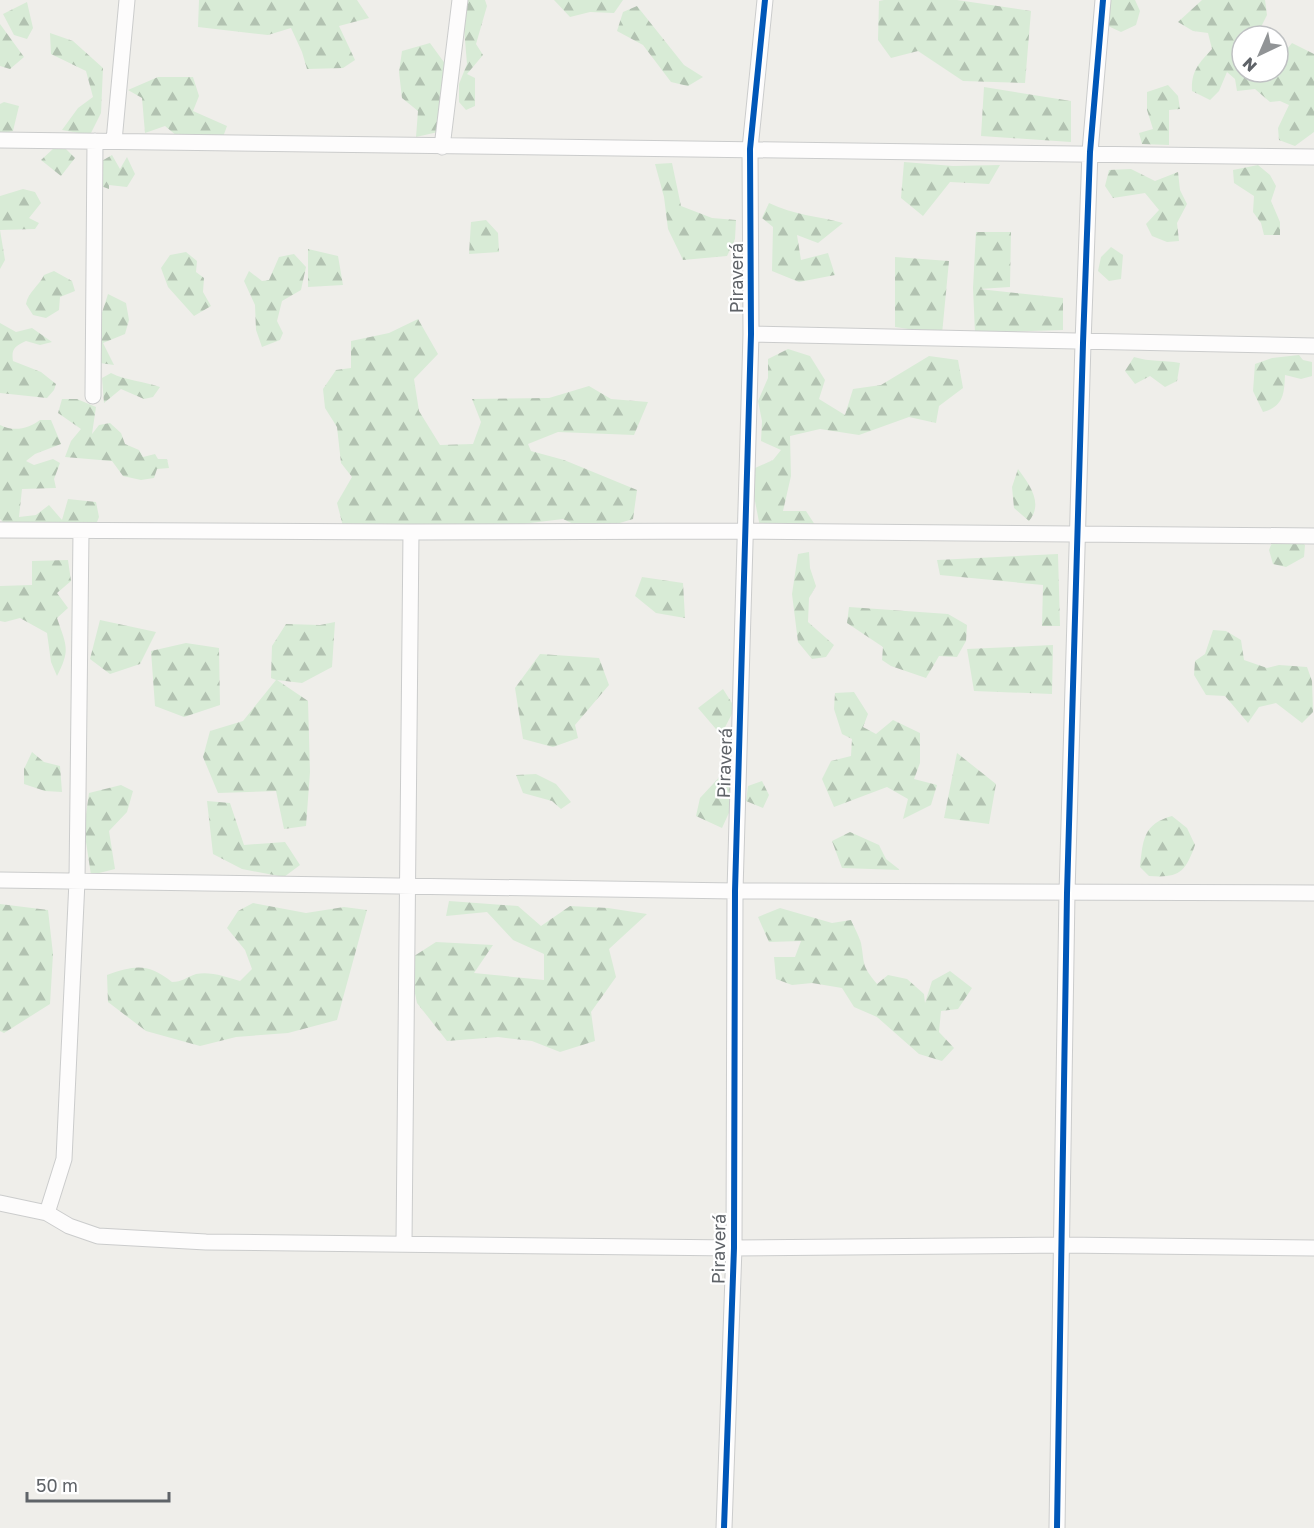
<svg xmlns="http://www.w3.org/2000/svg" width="1314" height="1528" viewBox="0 0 1314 1528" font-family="'Golos Text',sans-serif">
	<defs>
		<pattern id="forest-firs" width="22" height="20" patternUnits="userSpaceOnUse" patternTransform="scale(1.5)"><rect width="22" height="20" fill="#d8ebd6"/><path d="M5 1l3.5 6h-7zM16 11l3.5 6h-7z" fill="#b2c2b1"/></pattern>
	</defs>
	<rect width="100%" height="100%" fill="#efeeea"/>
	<!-- forest -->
	<path fill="url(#forest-firs)" d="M199 0H357L369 18 339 26 355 60 343 68 307 69 302 52 291 28 268 35 198 27Z
		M465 0H485L487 6 476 44 483 55 467 74 475 78V106L466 110 459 102V84L467 64 462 4Z
		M554 0H623L614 13 590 12 570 17Z
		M884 0H957L1031 11 1025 83 963 81 918 51 891 58 878 40 879 1Z
		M1110 0H1135L1140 11 1136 25 1121 32 1108 26 1107 8Z
		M1202 0H1265L1267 15 1259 31 1261 36H1242V72H1278V60L1292 43 1314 54V132L1295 146 1279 140 1278 128 1289 105 1280 101 1270 102 1255 89 1237 91 1235 79 1227 72 1219 91 1210 100 1192 91C1191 71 1199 63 1212 49L1208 33 1193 31 1178 22Z
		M27 2 33 28 27 39 14 35 3 14Z
		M637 6 684 65 703 77 688 86 671 82 643 45 617 31 623 12Z
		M0 24 24 57 10 69 0 66Z
		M50 33 73 41 103 68 101 113 90 135 62 130 78 108 93 97 86 71 51 54Z
		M430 43 446 65 438 132 416 137 418 111 402 98 399 72 402 51Z
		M158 77H193L199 96 193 111 227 126 223 137 177 136 165 126 145 133 142 98 128 90Z
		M1168 85 1178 96 1180 109 1169 110V145L1142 144 1139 133 1153 129 1147 110V92Z
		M984 87 1071 101V142L981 136Z
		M4 102 19 106 13 131 0 134V104Z
		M54 148 66 149 75 158 61 176 41 160Z
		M112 155 120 169 127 157 135 174 127 187 109 185V189L98 185 103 181 95 165Z
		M904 162 953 166 1000 165 989 184 950 182 923 216 901 198Z
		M672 163 681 206 712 218 736 220 735 239 727 256 683 260 668 229 664 197 655 164Z
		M1258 165 1270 175 1276 186 1271 201 1280 222V235H1264L1261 223 1253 212 1254 196 1234 183 1233 170Z
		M1131 169 1155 181 1178 172 1180 190 1187 204 1177 223 1179 241 1167 242 1152 236 1146 224 1159 210 1145 193 1113 198 1105 186 1109 170Z
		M23 189 35 192 41 203 29 218 39 223 35 229 0 230 5 260 0 269V196Z
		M769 203C794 215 817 216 843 223L818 243 797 235 801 260 828 253 835 275 799 282 772 271 773 227 762 218Z
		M486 220 498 233 499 252 469 254 471 222Z
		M976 232H1011L1010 287 979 289 1063 298V330L975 333 973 288Z
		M1111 247 1123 255 1121 279 1109 281 1098 271 1101 257Z
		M308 249 338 256 343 285 308 287Z
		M186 252 197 261 196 272 204 278 203 292 211 306 194 316 168 287 161 268 170 255Z
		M294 254 306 267 301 290 282 301 277 321 283 333 280 340 262 347 256 330 255 305 244 281 249 271 262 281 269 280 279 257Z
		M895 257 949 261 942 334 895 327Z
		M54 271 72 281 75 291 60 297 59 310 46 318 33 315 26 304C28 292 39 286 44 275Z
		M108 294 126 303 129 320 125 334 103 343 114 365 100 363 99 322Z
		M418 319 438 354 414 379 419 411 440 445 473 444 481 422 472 399 549 398 589 386 611 399 648 402 634 435 558 432 528 444 531 451 564 460 637 490 633 519 590 532 563 519 473 530 440 524 344 530 337 503 352 477 341 463 337 427 325 408 323 389 336 370 351 368V341L389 333Z
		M0 323 16 332 32 328 52 342 40 345 26 341C15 346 11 349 13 361L41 372 56 384 54 390 47 398 0 393Z
		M788 349 810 356 825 380 819 399 845 415 853 389 881 385 929 356 958 360 963 388 939 406 936 423 909 417 859 435 820 429 790 436 791 476 783 511H806L817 528 760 527 754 496 755 468 773 460 781 450 761 441 762 421 758 401 768 378V359Z
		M1299 355 1303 360 1312 362V376L1301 379 1285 375C1284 394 1284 406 1263 412L1253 391 1255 364 1272 358Z
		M1134 357C1150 362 1164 360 1180 363L1177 381 1165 387 1150 376 1135 384 1125 371Z
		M111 373C127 381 143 381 160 387L153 397 144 399 121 389 104 403 102 378Z
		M62 399H77L96 407 92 434 99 425 110 423 121 433 125 444 139 450 143 457 155 454 158 459H167L169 468 157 469 154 478 141 480 123 476 112 461 65 457 71 441 81 429 58 413Z
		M40 420H51L61 444 35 454 26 461 34 465 53 459 60 463 54 479 56 488 22 489 19 517 36 515 49 505 62 520 68 499 96 502 99 517 95 527H8L0 519V425C14 432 28 429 40 420Z
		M1018 469C1029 484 1044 503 1029 521L1014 508 1012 487Z
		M1291 533 1305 545 1304 557 1286 567 1273 564 1269 550 1273 540Z
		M809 552 810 568 816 586 809 598 808 622 834 645 826 657 812 659 798 642 792 594 798 554Z
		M1058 554 1060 626H1042L1043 585 940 575 937 560Z
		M68 560 71 581 57 593 68 608 57 618C66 645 71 649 57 676L51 662 47 633 20 618 5 622 0 621V586L32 585V561Z
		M642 577 683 583 685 618 656 613 635 596Z
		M849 607 948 614 967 625 966 641 957 657 939 656 926 678 891 666 882 660 883 647 847 623Z
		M100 620 156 632 140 664 110 674 90 659Z
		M335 622 332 667 302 683 277 680 308 701 310 772 306 826 284 829 276 791 218 793 203 757 210 731 243 721 276 680 271 678 272 646 286 624 320 625Z
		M1213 630 1226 631 1241 640 1244 660 1267 668 1279 665 1307 667 1312 681 1313 712 1302 723 1276 703 1259 707 1248 723 1225 696 1206 695 1194 675 1195 661 1205 654Z
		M186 643 219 648 220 705 184 717 155 706 151 651Z
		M1053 645 1052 694 974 691 967 649Z
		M540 654 599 658 609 685 575 725 578 738 553 747 523 739 515 688Z
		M723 689 735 708 721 735 698 708Z
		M854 692 868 714 863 727 876 734 893 720 920 733V763L914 779 937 785 931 805 903 819 908 799 887 787 834 807 822 779 831 761 851 756 852 739 842 734 834 709 835 693Z
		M32 752 44 762 60 766 62 792 45 791 24 784V769Z
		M957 753 996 784 989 824 944 818Z
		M725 771 738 793 722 828 696 816 700 798Z
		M536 774 556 784 571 802 561 809 552 801 523 793 516 775Z
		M762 781 769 795 763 808 746 801 748 786Z
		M121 785 133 791 127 812 109 831 115 869 91 875 84 829 89 793Z
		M207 801 230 803 244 845 285 842 300 865 284 877 242 869 213 854Z
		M1172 816 1187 828 1195 845C1185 873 1179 878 1149 876L1140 867C1143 840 1143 824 1172 816Z
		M850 832 879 845 886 859 900 870 842 868 832 841Z
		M449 901 518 906 541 926 570 906 608 908 647 914 609 949 616 977 591 1012 595 1041 560 1052 532 1041 498 1037 447 1041 417 1003 408 960 436 942 493 945 474 973 544 980V954L513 940 487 912 446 916Z
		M253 903 306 913 344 907 367 910 337 1020 288 1033 236 1037 200 1046 146 1031 108 1002 107 975C136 965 147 963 172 982 182 982 187 977 196 974 210 971 227 977 240 981L252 969 245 950 227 928 238 911Z
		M0 904 48 910 53 954 50 1004 4 1033 0 1031Z
		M780 908 832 923 851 920C854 927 859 936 861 943 865 966 861 964 877 984L888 975 907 979 924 994 925 1003 932 981 950 971 972 988 958 1009 941 1011 939 1032 954 1048 942 1061 919 1054 877 1017 854 1007 842 988 812 983 792 985 776 979 774 957H795L801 941 769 942 758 917Z"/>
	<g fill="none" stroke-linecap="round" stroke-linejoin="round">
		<defs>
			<path id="minor" d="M0 140 1314 157
				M114 141 127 0
				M442 147 460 0
				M751 334 1314 346
				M93 396 95 141
				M0 530 411 532 746 531 1314 536
				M0 880 735 891 1314 893
				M0 1203 47 1213 69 1226 98 1236 206 1242 734 1248 1062 1245 1314 1248
				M47 1213 64 1159 77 881 81 532
				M404 1242 411 532
				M724 1528 734 1248 735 891 751 334 750 149 765 0
				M1057 1528 1067 893 1083 343 1090 152 1103 0"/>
		</defs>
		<!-- minor casing -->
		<use href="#minor" stroke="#cbcccc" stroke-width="17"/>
		<!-- minor -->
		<use href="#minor" stroke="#fdfcfc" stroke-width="15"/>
		<defs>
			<path id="cycleway" d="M724 1528 734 1248 735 891 751 334 750 149 765 0
				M1057 1528 1067 893 1083 343 1090 152 1103 0"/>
		</defs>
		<!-- cycleway casing -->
		<use href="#cycleway" stroke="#fff" stroke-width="10"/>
		<!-- cycleway -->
		<use href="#cycleway" stroke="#0057b8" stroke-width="6"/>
	</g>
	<g text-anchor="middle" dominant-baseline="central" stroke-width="4.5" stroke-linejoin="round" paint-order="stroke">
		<!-- street labels -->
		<g font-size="18" fill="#5f6368" stroke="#fff">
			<text transform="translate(736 278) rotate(-90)">Piraverá</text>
			<text transform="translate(724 763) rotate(-88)">Piraverá</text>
			<text transform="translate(718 1249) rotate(-89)">Piraverá</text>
		</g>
	</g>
	<!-- north arrow -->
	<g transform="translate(1260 54) rotate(224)"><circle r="28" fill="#ffffff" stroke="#bfc1c3" stroke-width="1.5"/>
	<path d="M0-4.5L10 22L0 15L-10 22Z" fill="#919496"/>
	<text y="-9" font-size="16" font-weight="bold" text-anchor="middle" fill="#5f6368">N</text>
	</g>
	<!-- scale -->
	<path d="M27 1492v9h142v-9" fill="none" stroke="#5f6368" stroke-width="3"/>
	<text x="36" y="1492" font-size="18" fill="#5f6368" stroke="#ffffff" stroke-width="4.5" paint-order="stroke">50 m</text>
</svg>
